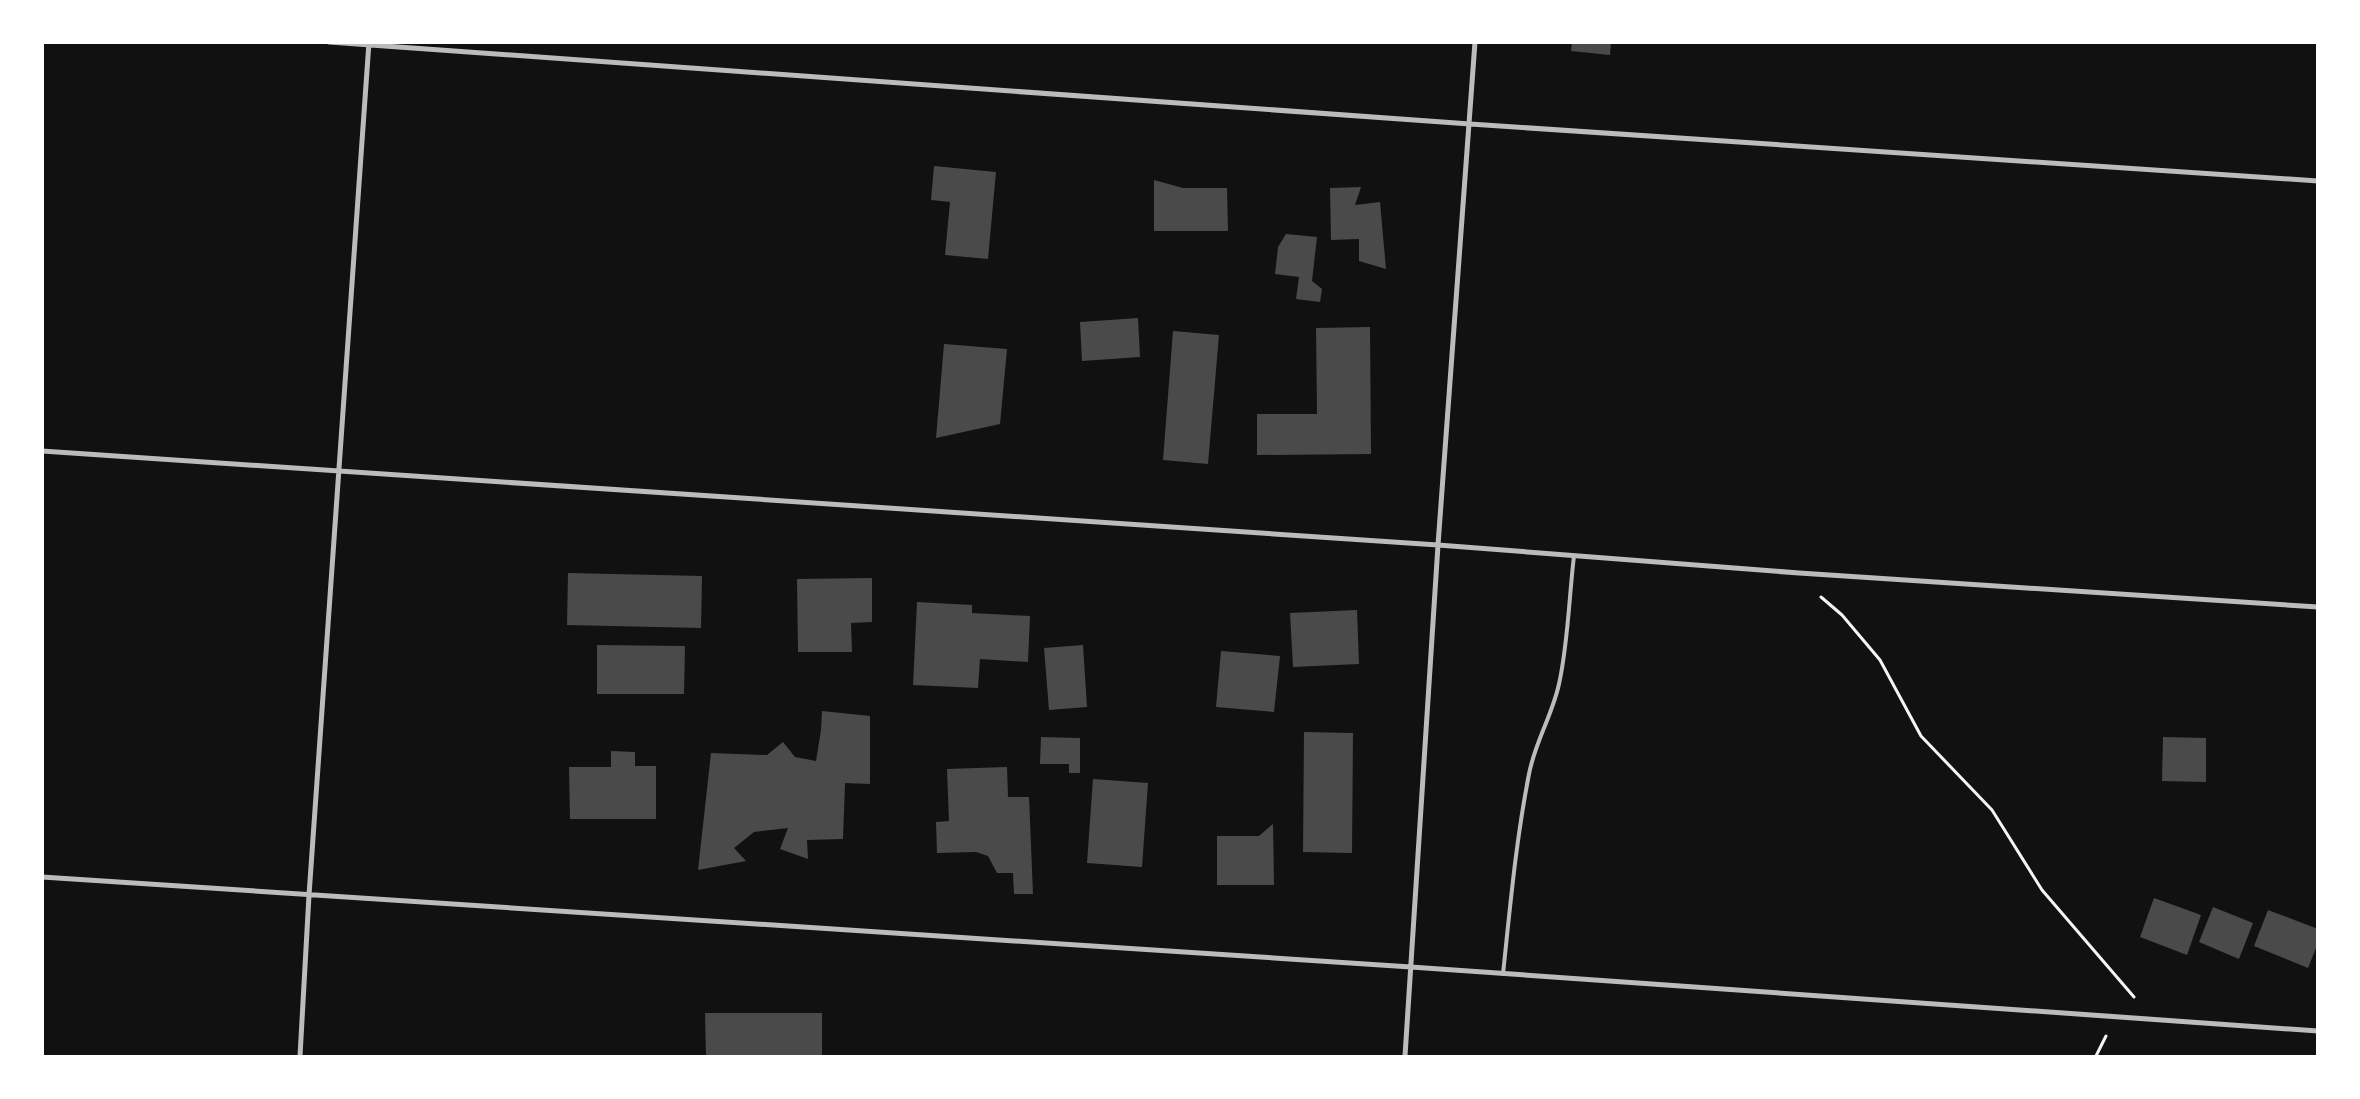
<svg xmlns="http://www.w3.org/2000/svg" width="2360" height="1099" viewBox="0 0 2360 1099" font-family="'Space Grotesk',sans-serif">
	<rect width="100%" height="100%" fill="#111"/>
	<!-- building -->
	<path fill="#4a4a4a" d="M1572 42H1611L1610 55 1571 51Z
		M934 166 996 172 988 259 945 255 950 202 931 200Z
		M1154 180 1183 188H1227L1228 231H1154Z
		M1361 187 1355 205 1380 202 1386 269 1359 261V239L1331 240 1330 188Z
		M1286 234 1317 237 1312 281 1322 289 1320 302 1296 299 1299 277 1275 274 1278 247Z
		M1138 318 1140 357 1082 361 1080 322Z
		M1370 327 1371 454 1257 455V414H1317L1316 328Z
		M1173 331 1219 335 1208 464 1163 460Z
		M944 344 1007 349 1000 424 936 438Z
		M568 573 702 576 701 628 567 625Z
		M872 578V622L851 623 852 652H798L797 579Z
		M917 602 972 605V613L1030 616 1028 662 980 659 978 688 913 685Z
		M1357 610 1359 664 1293 667 1290 613Z
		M597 645 685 646 684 694H597Z
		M1083 645 1087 707 1049 710 1044 648Z
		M1221 651 1280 656 1274 712 1216 707Z
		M822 711 870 716V784L845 783 843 839 807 840 808 859 780 849 788 828 754 832 734 848 746 861 698 870 711 753 767 755 783 742 795 757 816 761 821 730Z
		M1304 732 1353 733 1352 853 1303 852Z
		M1041 737 1080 738V773H1069V764H1040Z
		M2163 737 2206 738V782L2162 781Z
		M611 751 635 752V766H656V819H570L569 767H611Z
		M1007 767 1008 797H1029L1033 894H1014L1013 873H997L988 856 976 852 937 853 936 822 949 821 947 769Z
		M1093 779 1148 783 1142 867 1087 863Z
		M1273 824 1274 885H1217V836H1259Z
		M2154 898 2201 915 2187 955 2140 937Z
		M2213 907 2253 923 2239 959 2199 942Z
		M2268 910 2318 929V943L2308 968 2254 946Z
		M705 1013H822V1056H706Z"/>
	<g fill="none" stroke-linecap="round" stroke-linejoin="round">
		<!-- path -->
		<path stroke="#f5f5f5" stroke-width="3" d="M1821 597 1842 615 1880 660 1921 736 1992 810 2042 890 2134 997
			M2096 1056 2106 1036"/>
		<!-- service -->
		<path stroke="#bcbcbc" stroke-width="4" d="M1503 974C1510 908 1516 840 1529 774 1535 742 1552 716 1559 684 1568 644 1569 597 1574 556"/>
		<!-- minor -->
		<path stroke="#bcbcbc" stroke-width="5" d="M329 42 1470 124 2318 181
			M42 451 1438 545 1799 573 2318 607
			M42 877 1411 967 2318 1031
			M300 1056 309 895 369 42
			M1405 1056 1438 545 1475 42"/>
	</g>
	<!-- border -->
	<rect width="2360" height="1099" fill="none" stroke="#ffffff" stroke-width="88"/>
</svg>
